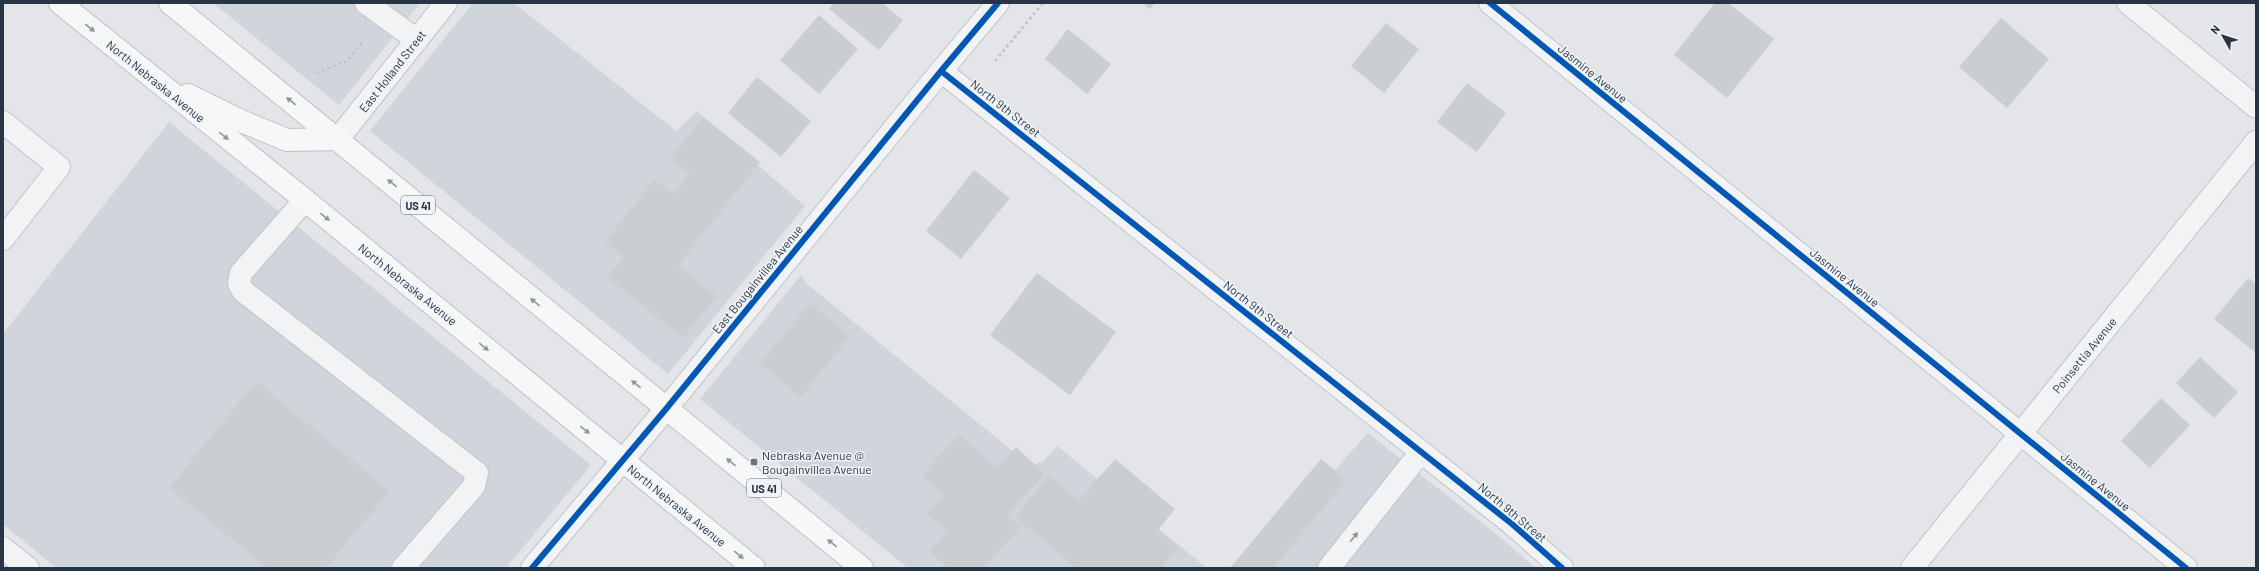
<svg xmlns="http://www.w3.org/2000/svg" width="2259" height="571" viewBox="0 0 2259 571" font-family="Barlow,sans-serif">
	<rect width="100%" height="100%" fill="#e3e5e8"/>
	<!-- built -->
	<path fill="#d0d5dc" d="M213 3H420L339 105Z
		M473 3H514L676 131 697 111 805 206 668 374 370 131Z
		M169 122 591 465 506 568H56L3 524V334Z
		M801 275 807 284 1024 460 1033 464 1043 462 1057 446 1207 568H908L700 399Z
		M1368 433 1501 538 1535 568H1247Z"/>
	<!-- building -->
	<path fill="#cbced1" d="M834 3H882L903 20 879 50 829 9Z
		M1143 3H1155L1150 9Z
		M1715 3H1728L1774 39 1727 98 1674 55Z
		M819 15 858 49 819 94 780 60Z
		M2001 18 2049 59 2007 108 1959 67Z
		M1386 23 1419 49 1384 93 1351 66Z
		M1068 29 1111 64 1087 94 1045 59Z
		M757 77 811 121 781 157 728 113Z
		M1467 83 1506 113 1477 152 1437 122Z
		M703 117 760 162 678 266 717 296 683 338 607 277 624 257 605 242 654 179 673 194 690 174 670 159Z
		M974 170 1010 198 961 259 926 231Z
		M1037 273 1116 332 1070 395 990 335Z
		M2248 278 2256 284V353L2214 319Z
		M810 303 850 336 801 397 760 364Z
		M2200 357 2238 392 2214 418 2176 383Z
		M256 381 390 491 326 568H267L169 488Z
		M2161 398 2190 425 2150 468 2121 441Z
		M959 434 997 468 1016 447 1045 474 1008 515 1021 527 983 568H948L929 551 947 532 926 513 944 494 922 475Z
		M1115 459 1175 509 1158 530 1178 547 1161 568H1076L1015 517 1049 475 1079 500Z
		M1321 459 1347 480 1273 568H1230Z"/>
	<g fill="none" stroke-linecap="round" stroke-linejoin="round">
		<defs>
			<path id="minor" d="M366 3 417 40
				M1490 3 2186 568
				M2128 3 2256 107
				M941 71 1512 524 1562 568
				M3 122 59 167 3 239
				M338 139 446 3
				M305 200 241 273 239 283 243 291 477 473 474 486 403 568
				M3 548 28 568
				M532 568 666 409 941 71 998 3
				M1329 568 1421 452
				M1912 568 2256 142"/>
			<path id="major" d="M60 3 305 200 754 568
				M170 3 862 568
				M188 95 241 121 287 140 338 139"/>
		</defs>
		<!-- minor casing -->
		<use href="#minor" stroke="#c1c3c6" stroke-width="24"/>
		<!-- major casing -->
		<use href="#major" stroke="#bec2c6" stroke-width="24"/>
		<!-- path -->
		<path stroke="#c1c4c7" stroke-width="2.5" stroke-dasharray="3 3" stroke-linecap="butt" d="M995 61 1043 3
			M316 73 347 61 365 39"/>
		<!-- minor -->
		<use href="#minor" stroke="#f2f3f4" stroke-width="22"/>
		<!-- major -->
		<use href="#major" stroke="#f6f7f7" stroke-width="22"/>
		<defs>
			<path id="cycleway" d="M1490 3 2186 568
				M941 71 1512 524 1562 568
				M532 568 666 409 941 71 998 3"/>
		</defs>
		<!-- cycleway casing -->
		<use href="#cycleway" stroke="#f0f4f8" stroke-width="8"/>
		<!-- cycleway -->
		<use href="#cycleway" stroke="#0057b8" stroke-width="6"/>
	</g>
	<!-- one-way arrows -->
	<defs><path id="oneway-solid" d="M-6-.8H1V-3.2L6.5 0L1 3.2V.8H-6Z"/></defs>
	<g fill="#8e969e">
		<use href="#oneway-solid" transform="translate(90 28) rotate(39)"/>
		<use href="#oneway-solid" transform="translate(291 101) rotate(-141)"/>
		<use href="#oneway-solid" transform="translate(224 136) rotate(38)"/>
		<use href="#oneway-solid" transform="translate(392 183) rotate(-141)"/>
		<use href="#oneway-solid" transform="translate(325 217) rotate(39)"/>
		<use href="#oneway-solid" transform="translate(535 302) rotate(-141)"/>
		<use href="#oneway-solid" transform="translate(484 347) rotate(39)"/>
		<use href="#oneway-solid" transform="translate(636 384) rotate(-141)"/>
		<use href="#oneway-solid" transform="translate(585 430) rotate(39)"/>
		<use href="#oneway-solid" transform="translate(731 462) rotate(-141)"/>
		<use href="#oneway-solid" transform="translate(832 543) rotate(-141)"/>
		<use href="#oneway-solid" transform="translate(739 555) rotate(39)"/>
	</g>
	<use fill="#8c949c" href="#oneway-solid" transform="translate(1354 537) rotate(-51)"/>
	<!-- markers -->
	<rect fill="#69737d" stroke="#f0f4f8" stroke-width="1.5" x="750" y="458" width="8" height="8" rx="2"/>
	<g text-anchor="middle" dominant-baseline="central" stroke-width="3" stroke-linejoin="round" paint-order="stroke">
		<!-- shield labels -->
		<g fill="#f0f4f8" stroke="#636e7a" stroke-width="1">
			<rect x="401" y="196" width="34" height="18" rx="3"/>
			<rect x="747" y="479" width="34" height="18" rx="3"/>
		</g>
		<g font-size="11" font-weight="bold" fill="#273544">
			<text x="418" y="205">US 41</text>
			<text x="764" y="488">US 41</text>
		</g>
		<!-- street labels -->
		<g font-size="12" fill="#273544" stroke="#f0f4f8">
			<text transform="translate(392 71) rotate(-52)">East Holland Street</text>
			<text transform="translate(1593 73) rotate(39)">Jasmine Avenue</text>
			<text transform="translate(156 81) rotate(39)">North Nebraska Avenue</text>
			<text transform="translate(1006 108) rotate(38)">North 9th Street</text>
			<text transform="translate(1845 277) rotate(39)">Jasmine Avenue</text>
			<text transform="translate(757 279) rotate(-51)">East Bougainvillea Avenue</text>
			<text transform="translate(408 284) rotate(39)">North Nebraska Avenue</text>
			<text transform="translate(1259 309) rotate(38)">North 9th Street</text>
			<text transform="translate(2084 355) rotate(-51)">Poinsettia Avenue</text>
			<text transform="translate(2096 481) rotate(39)">Jasmine Avenue</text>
			<text transform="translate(677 505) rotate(39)">North Nebraska Avenue</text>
			<text transform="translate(1513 512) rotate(40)">North 9th Street</text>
		</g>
		<!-- poi labels -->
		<g font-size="12" fill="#273544" stroke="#f0f4f8" text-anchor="start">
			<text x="762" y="455">Nebraska Avenue @<tspan x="762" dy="14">Bougainvillea Avenue</tspan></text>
		</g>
	</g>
	<!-- border -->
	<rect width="2259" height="571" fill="none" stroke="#273544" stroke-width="8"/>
	<!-- north arrow -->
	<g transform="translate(2223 36) rotate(309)" stroke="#f0f4f8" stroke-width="3" paint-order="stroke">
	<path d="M0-3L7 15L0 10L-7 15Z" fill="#273544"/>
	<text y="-6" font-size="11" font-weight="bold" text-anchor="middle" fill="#273544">N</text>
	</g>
</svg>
